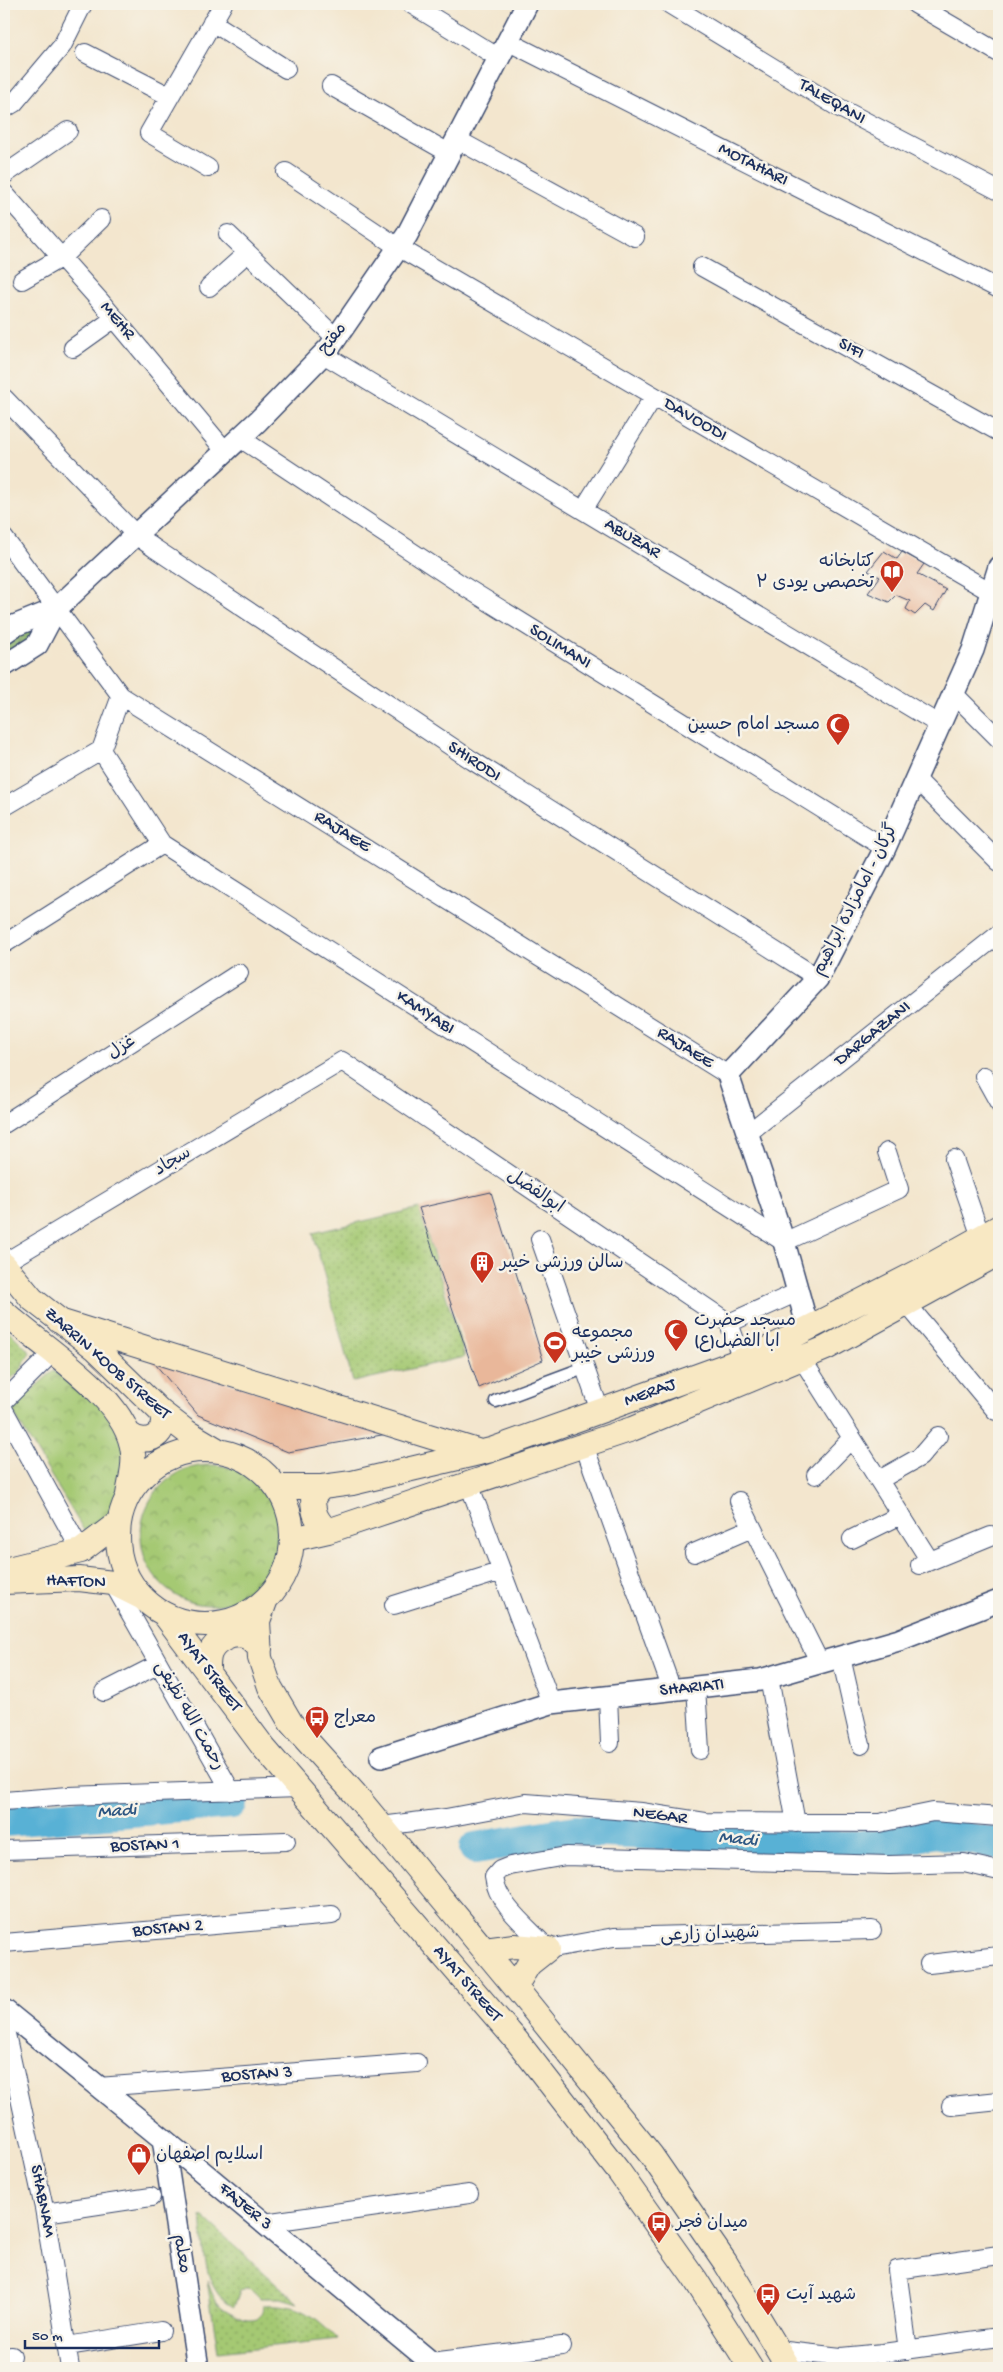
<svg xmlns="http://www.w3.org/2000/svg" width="1003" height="2372" viewBox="0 0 1003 2372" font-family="'Gochi Hand','Playpen Sans Arabic',sans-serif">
	<defs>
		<pattern id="grass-dots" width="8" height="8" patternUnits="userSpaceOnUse" patternTransform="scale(1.25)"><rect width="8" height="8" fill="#a5c973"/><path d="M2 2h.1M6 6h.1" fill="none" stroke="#86a462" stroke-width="1.8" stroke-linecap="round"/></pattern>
		<pattern id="forest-firs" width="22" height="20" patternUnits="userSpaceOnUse" patternTransform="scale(1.25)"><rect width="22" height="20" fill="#84ad65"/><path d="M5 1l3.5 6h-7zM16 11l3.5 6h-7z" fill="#6b8d56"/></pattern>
		<pattern id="park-crowns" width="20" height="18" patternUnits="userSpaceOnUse" patternTransform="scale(1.25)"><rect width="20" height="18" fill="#a5c973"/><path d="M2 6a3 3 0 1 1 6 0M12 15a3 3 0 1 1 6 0" fill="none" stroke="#86a462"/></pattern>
	</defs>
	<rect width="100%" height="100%" fill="#f7f3e8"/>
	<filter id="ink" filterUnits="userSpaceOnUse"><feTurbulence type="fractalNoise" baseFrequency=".02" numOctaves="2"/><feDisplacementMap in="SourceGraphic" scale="10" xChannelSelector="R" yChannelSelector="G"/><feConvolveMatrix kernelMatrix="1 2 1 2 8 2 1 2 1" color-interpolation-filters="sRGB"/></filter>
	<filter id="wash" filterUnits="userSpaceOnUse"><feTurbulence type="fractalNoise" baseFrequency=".0096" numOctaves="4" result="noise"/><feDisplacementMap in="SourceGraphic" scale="20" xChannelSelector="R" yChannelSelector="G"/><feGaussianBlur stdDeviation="1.12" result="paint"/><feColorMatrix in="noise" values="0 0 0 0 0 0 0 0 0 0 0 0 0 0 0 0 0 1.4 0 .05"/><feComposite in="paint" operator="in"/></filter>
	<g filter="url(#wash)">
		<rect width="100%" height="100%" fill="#f3e6ce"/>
		<!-- grass -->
		<path fill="url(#grass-dots)" stroke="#607c68" d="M419 1208 465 1357 353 1382 313 1233Z
			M4 1326 30 1352 19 1373 4 1383Z
			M201 2215 298 2303 281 2298H260C254 2291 249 2287 240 2290L234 2307C202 2292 204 2245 201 2215Z
			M207 2280C215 2301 216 2306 237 2316 245 2320 248 2321 257 2319L262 2314 263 2305C300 2303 313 2314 338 2339L218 2352Z"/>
		<!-- forest -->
		<path fill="url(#forest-firs)" stroke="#506e62" d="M42 620 33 640 4 659V640Z"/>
		<!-- park -->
		<path fill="url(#park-crowns)" stroke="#607c68" d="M53 1371 102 1398 127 1436 119 1506 86 1534 11 1409Z
			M141 1535a70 70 0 1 1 140 0a70 70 0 1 1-140 0Z"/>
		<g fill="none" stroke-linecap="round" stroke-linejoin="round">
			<!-- river -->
			<path stroke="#58b1d5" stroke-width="32" d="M4 1821 231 1803
				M475 1848 575 1831 683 1835 814 1847 876 1846 935 1832 999 1844"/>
		</g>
		<g id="blocks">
			<!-- building -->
			<path fill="#e9b79a" d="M884 551 897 559 902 552 924 564 917 574 946 590 934 611 925 605 915 615 906 609 910 601 896 595 889 602 868 593 880 577 868 571Z
				M491 1192 543 1360 479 1388 419 1208Z
				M150 1358 387 1434 288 1452 198 1415Z"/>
		</g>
	</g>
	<g filter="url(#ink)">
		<use href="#blocks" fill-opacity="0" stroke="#3b4a6f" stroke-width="1"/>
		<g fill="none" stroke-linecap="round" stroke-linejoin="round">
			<defs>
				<path id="pedestrian" d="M496 1401 576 1371"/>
				<path id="minor" d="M411 4 499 58
					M669 4 836 106 999 191
					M915 4 999 53
					M212 22 286 69
					M507 41 999 289
					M85 53 169 96
					M331 86 449 153
					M4 109 14 103 62 46 83 4
					M456 139 635 237
					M208 168 149 133 223 4
					M286 172 398 247 991 592
					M4 175 68 131
					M4 193 101 302 226 452
					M228 234 336 338
					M702 267 999 432
					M22 280 62 257 101 219
					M209 287 247 253
					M73 348 115 318
					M323 354 940 725
					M4 398 137 536 154 548 473 761 818 978
					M240 438 465 587 885 848
					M583 510 654 396
					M4 538 121 696 728 1075
					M954 694 999 739
					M101 750 162 844 784 1242 899 1189 887 1152
					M916 779 999 862
					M4 807 101 750 121 696
					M4 944 162 844
					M984 1076 999 1103
					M4 1124 239 973
					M747 1134 999 934
					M954 1159 981 1237
					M540 1239 600 1411
					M4 1263 342 1061 729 1323
					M907 1304 996 1411 999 1408
					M729 1323 798 1292
					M729 1323 742 1360
					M802 1359 930 1561
					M4 1401 52 1353
					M4 1410 81 1551
					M584 1445 672 1690
					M816 1475 852 1438
					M879 1480 920 1457 938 1436
					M469 1484 551 1703
					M739 1501 820 1663
					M852 1539 901 1515
					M694 1553 752 1528
					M920 1565 991 1536
					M113 1583 231 1791
					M394 1605 502 1571
					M841 1657 861 1745
					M769 1678 796 1823
					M696 1687 700 1750
					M104 1692 159 1664
					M608 1697 610 1743
					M4 1801 69 1796 299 1788
					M381 1826 446 1818 526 1803 641 1812 705 1822 879 1823 933 1812 999 1817
					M4 1850 286 1841
					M872 1930 614 1937 548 1949C530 1929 497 1905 494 1877L500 1870 510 1866 566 1856 889 1865 964 1863 999 1871
					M4 1943 332 1915
					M929 1964 999 1956
					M6 2034 44 2208 70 2368
					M98 2087 417 2063
					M951 2106 999 2101
					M45 2213 151 2197
					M264 2223 469 2194
					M67 2346 161 2331
					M777 2350 841 2357 883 2353 999 2337
					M908 2350 897 2270 999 2255
					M4 2357 12 2356
					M431 2362 562 2346"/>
				<path id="tertiary" d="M56 609 258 421 330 347 407 235 527 4
					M4 633 14 626 56 609 37 645 4 666
					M808 1328 784 1242 728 1075 818 978 885 848 973 650 999 567
					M381 1757 551 1703 760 1680 899 1640 999 1601
					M4 2010 163 2139 438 2368
					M163 2139 198 2368"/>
				<path id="secondary" d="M4 1265 32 1299 95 1348 161 1412 187 1432 219 1451
					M4 1312C42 1348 128 1397 133 1453 135 1466 130 1482 128 1495
					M59 1321 480 1452
					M129 1434C147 1448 170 1434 161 1412
					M118 1537a87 87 0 1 1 174 0a87 87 0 1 1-174 0Z
					M277 1487H322L352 1483 491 1450 592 1414 758 1354 920 1271 999 1227
					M322 1487 313 1497C313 1513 316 1520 328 1531
					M293 1539 328 1531 632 1429 826 1348 999 1253
					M4 1570 81 1551 119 1522
					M4 1582 79 1579 113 1583 141 1597
					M266 1599 258 1621 260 1658 270 1687 291 1723 355 1794 515 1987 651 2155 725 2262 789 2368
					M164 1614 264 1748 517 2041 619 2172 695 2279 751 2368
					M208 1669C208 1664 208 1658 210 1653 215 1641 232 1633 244 1636 251 1638 256 1644 260 1649
					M485 1950 514 1946 548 1949
					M515 1987 529 1964 548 1949"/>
			</defs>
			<!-- pedestrian casing -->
			<use href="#pedestrian" stroke="#3b4a6f" stroke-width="15"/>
			<!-- minor casing -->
			<use href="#minor" stroke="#3b4a6f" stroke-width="20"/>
			<!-- tertiary casing -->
			<use href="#tertiary" stroke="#3b4a6f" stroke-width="24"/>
			<!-- secondary casing -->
			<use href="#secondary" stroke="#3b4a6f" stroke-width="26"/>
			<!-- pedestrian -->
			<use href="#pedestrian" stroke="#fff" stroke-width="12"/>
			<!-- minor -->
			<use href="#minor" stroke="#fff" stroke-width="18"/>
			<!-- tertiary -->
			<use href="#tertiary" stroke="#fff" stroke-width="21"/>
			<!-- secondary -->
			<use href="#secondary" stroke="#f8e8c3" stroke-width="24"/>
		</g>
	</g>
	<!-- icons -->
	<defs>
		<symbol id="library-pin" viewBox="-11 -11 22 30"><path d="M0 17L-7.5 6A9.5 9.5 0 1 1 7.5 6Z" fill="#c8321e" stroke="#f7f3e8"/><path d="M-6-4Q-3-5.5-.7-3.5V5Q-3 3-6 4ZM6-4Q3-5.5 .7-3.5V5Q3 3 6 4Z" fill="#fff"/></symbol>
		<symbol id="mosque-pin" viewBox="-11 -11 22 30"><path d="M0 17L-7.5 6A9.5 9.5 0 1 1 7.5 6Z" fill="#c8321e" stroke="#f7f3e8"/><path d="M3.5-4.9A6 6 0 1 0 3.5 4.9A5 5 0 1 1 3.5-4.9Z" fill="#fff"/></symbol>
		<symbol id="building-pin" viewBox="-11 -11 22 30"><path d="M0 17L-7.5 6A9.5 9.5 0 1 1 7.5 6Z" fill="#c8321e" stroke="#f7f3e8"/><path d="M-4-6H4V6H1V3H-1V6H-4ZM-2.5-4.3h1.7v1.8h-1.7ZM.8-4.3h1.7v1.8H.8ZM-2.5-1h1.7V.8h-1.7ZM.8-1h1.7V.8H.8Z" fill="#fff"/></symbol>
		<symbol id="stadium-pin" viewBox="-11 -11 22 30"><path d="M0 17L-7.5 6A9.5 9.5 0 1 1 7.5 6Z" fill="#c8321e" stroke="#f7f3e8"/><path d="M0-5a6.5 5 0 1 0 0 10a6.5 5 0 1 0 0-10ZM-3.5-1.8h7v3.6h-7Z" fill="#fff"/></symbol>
		<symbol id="bus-pin" viewBox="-11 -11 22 30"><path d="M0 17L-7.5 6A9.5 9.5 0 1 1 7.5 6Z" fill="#c8321e" stroke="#f7f3e8"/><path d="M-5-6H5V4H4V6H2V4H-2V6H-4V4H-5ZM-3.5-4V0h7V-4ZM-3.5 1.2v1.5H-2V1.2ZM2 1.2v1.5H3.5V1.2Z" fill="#fff"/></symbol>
		<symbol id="shop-pin" viewBox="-11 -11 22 30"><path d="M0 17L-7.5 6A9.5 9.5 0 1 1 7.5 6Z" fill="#c8321e" stroke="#f7f3e8"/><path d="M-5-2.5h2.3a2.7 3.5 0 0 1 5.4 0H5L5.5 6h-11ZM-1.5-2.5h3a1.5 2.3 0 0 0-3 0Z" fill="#fff"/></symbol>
	</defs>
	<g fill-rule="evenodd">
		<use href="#library-pin" x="878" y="558" width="28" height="38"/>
		<use href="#mosque-pin" x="824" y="711" width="28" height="38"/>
		<use href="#building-pin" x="468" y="1249" width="28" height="38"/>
		<use href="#mosque-pin" x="662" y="1317" width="28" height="38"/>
		<use href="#stadium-pin" x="541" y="1329" width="28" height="38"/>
		<use href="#bus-pin" x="303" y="1704" width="28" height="38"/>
		<use href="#shop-pin" x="125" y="2141" width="28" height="38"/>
		<use href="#bus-pin" x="645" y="2209" width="28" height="38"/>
		<use href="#bus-pin" x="754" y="2281" width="28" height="38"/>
	</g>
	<g text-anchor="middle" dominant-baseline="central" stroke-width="5" stroke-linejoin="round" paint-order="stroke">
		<!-- street labels -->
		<g font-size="18" fill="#1b2f5e" stroke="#f7f3e8">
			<text transform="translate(832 102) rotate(30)">TALEQANI</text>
			<text transform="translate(753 165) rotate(27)">MOTAHARI</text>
			<text transform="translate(117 321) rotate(50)">MEHR</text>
			<text transform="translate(333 339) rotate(-52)">مفتح</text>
			<text transform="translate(851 349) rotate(29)">SIFI</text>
			<text transform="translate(695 420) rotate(30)">DAVOODI</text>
			<text transform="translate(632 539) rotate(31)">ABUZAR</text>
			<text transform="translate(560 647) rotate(32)">SOLIMANI</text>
			<text transform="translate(474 762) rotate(33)">SHIRODI</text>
			<text transform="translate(342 832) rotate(32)">RAJAEE</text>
			<text transform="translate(856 900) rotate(-63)">گرکان - امامزاده ابراهیم</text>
			<text transform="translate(425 1013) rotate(33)">KAMYABI</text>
			<text transform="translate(873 1034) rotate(-39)">DARGAZANI</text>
			<text transform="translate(122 1048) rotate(-33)">غزل</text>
			<text transform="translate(685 1048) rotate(32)">RAJAEE</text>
			<text transform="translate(173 1162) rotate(-31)">سجاد</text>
			<text transform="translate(535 1192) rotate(34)">ابوالفضل</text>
			<text transform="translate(107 1364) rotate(41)">ZARRIN KOOB STREET</text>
			<text transform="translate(650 1393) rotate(-20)">MERAJ</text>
			<text transform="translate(76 1582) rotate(2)">HAFTON</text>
			<text transform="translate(209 1672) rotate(53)">AYAT STREET</text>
			<text transform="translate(692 1688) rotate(-6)">SHARIATI</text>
			<text transform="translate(189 1716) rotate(60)">رحمت الله نظیفی</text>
			<text transform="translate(660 1816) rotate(7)">NEGAR</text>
			<text transform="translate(145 1846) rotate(-2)">BOSTAN 1</text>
			<text transform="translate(168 1929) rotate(-5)">BOSTAN 2</text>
			<text transform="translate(710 1935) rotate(-2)">شهیدان زارعی</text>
			<text transform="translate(467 1984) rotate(49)">AYAT STREET</text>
			<text transform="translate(257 2075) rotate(-4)">BOSTAN 3</text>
			<text transform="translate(42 2201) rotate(79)">SHABNAM</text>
			<text transform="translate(245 2207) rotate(40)">FAJER 3</text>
			<text transform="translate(181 2254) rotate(81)">معلم</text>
		</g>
		<!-- poi labels -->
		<g font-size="18" fill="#1b2f5e" stroke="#f7f3e8" text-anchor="start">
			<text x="874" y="562" text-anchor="end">کتابخانه<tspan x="874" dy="21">تخصصی یودی ۲</tspan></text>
			<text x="820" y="725" text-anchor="end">مسجد امام حسین</text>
			<text x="500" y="1263">سالن ورزشی خیبر</text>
			<text x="694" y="1321">مسجد حضرت<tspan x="694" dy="21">ابا الفضل(ع)</tspan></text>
			<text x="572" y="1333">مجموعه<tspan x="572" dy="21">ورزشی خیبر</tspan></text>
			<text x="334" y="1718">معراج</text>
			<text x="156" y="2155">اسلایم اصفهان</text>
			<text x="676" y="2223">میدان فجر</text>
			<text x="786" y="2295">شهید آیت</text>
		</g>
		<!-- water labels -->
		<g font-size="19" font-style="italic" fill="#2d5682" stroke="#f7f3e8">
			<text transform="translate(117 1812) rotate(-4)">Madi</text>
			<text transform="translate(738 1840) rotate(6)">Madi</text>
		</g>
	</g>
	<!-- margin -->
	<rect width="1003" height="2372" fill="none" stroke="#f7f3e8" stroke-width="20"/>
	<!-- scale -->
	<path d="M25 2340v8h134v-8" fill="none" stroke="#1b2f5e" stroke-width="2.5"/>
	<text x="32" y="2340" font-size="15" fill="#1b2f5e" stroke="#f7f3e8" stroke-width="4" paint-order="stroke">50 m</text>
</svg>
